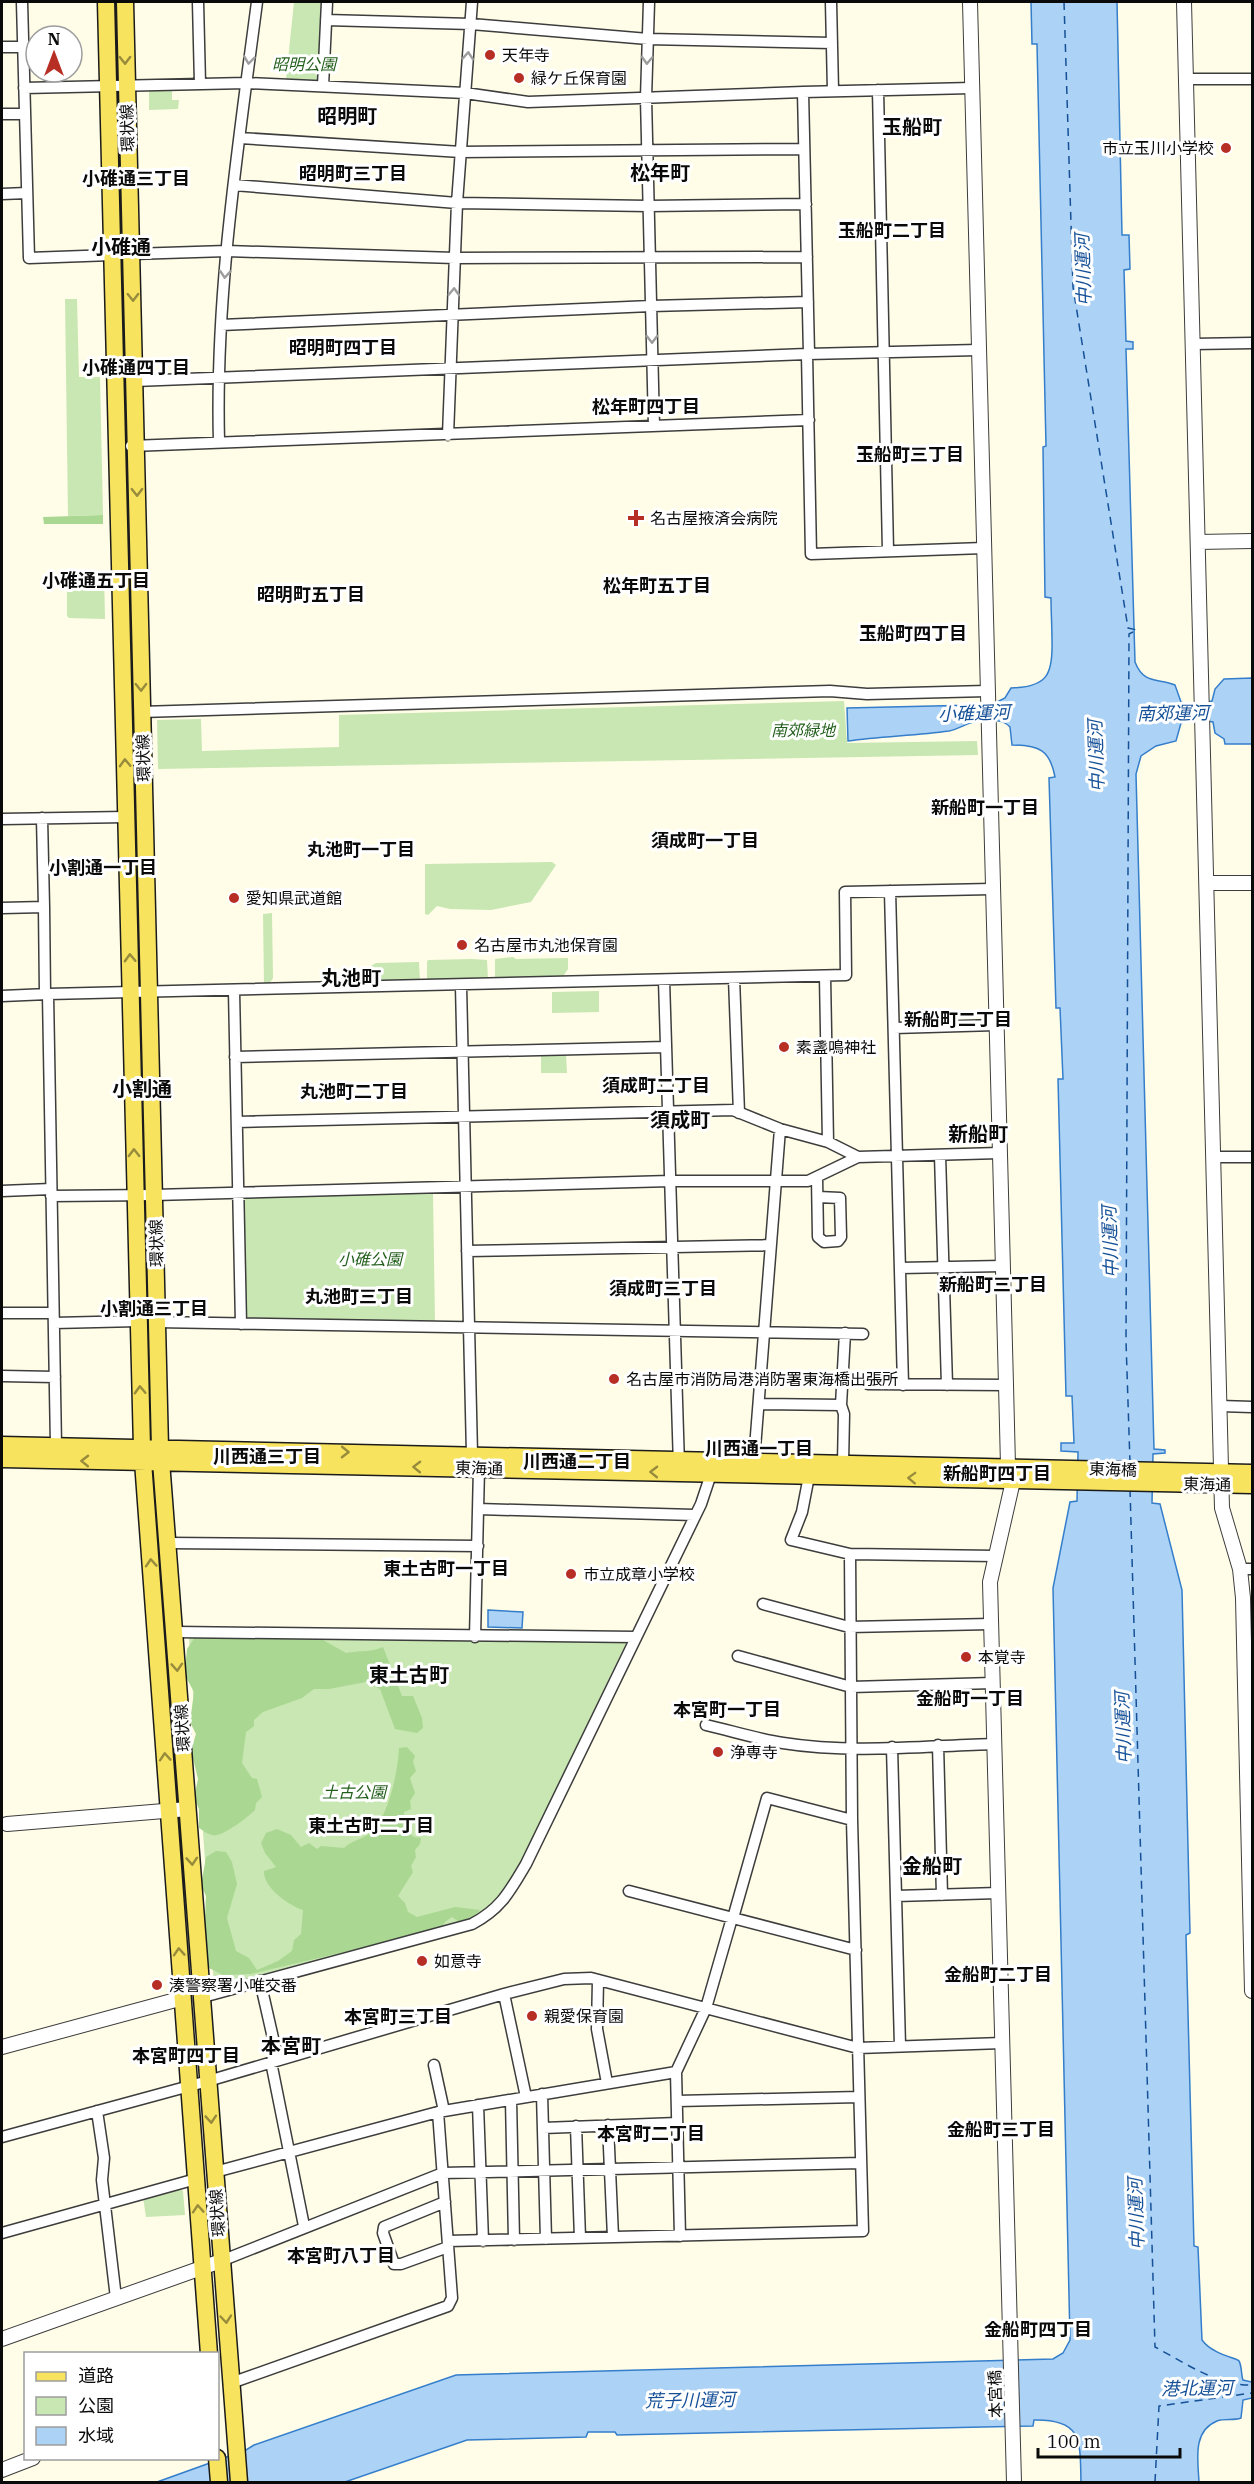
<svg xmlns="http://www.w3.org/2000/svg" width="1254" height="2484" viewBox="0 0 1254 2484" font-family="'IBM Plex Serif','Noto Sans JP',serif">
	<rect width="100%" height="100%" fill="#fffde7"/>
	<!-- green -->
	<path fill="#c8e7b2" d="M294 2H323L319 78 317 81 286 79Z
		M149 89H172V100H179L178 109 149 110Z
		M65 299H77L79 377H100L103 515 68 516Z
		M104 573 105 619 69 618 67 616V581H45V574Z
		M844 701 847 743 977 741 978 755 158 769 157 720 201 719 202 751 339 747V715Z
		M552 862 556 865 531 902 491 910 450 909 437 906 428 915 425 914V864Z
		M272 913 273 978 268 986H264L263 914Z
		M513 957 516 959 568 958V969L562 978 495 980V959Z
		M472 959 487 960 488 980 427 981V962L428 960Z
		M419 962 420 982 373 983 368 976 369 967 376 963Z
		M599 991V1012L552 1013V992Z
		M566 1054 567 1073H541V1055Z
		M433 1193 435 1323 253 1320 246 1317 244 1200 247 1198Z
		M192 1637 624 1642 626 1643 524 1855C509 1883 499 1903 470 1919L222 1986 214 1985 189 1639Z
		M178 2188 183 2191 185 2215 146 2217 143 2197Z"/>
	<!-- forest -->
	<path fill="#aad892" d="M103 515V524H44L43 517Z
		M197 1634 316 1636 346 1653C359 1650 370 1653 383 1647L402 1696H413L422 1718 423 1728 417 1733 395 1729 380 1689 366 1682 329 1689H314L302 1698 263 1712 254 1720V1726L246 1732 242 1763 252 1778 257 1779 262 1797 256 1803 255 1810C248 1817 227 1833 217 1835 211 1837 204 1831 199 1828V1809L194 1798 198 1779 191 1750 196 1734 190 1722 194 1692 187 1679 185 1670 187 1649Z
		M407 1747 415 1756 413 1762 416 1771 410 1778 415 1793 410 1801 411 1809 404 1812 405 1830 414 1837 421 1838 420 1844 415 1850 416 1857 411 1866 413 1872 398 1896 405 1903 408 1912 417 1917 455 1907 480 1910 471 1921 461 1923 452 1917 445 1922 441 1929 251 1974 223 1975 207 1967 204 1939 206 1896 201 1885 206 1857 216 1851 226 1852 232 1862 237 1884 227 1918 236 1951 249 1958 257 1970 278 1961 292 1951 294 1940 301 1934 303 1910C288 1905 263 1887 264 1871L276 1867 265 1853 261 1843 266 1833 277 1829 291 1835 301 1847 309 1843 317 1849 321 1846 344 1848C352 1840 362 1840 371 1832 389 1816 398 1771 399 1748Z"/>
	<!-- water -->
	<path fill="#acd2f5" stroke="#347ecb" stroke-width="1.5" d="M1031 2H1117L1122 235H1129L1130 269 1124 270 1126 341 1133 342V349H1126L1135 662C1144 685 1158 678 1175 685L1181 702 1190 706 1212 701 1215 689 1224 679 1252 678V744H1225L1224 739 1215 733 1213 722 1192 719 1181 723 1176 741 1156 746 1141 756 1136 774 1154 1449 1165 1450V1453L1153 1454 1152 1503 1160 1504 1182 1590 1190 1933 1186 1935 1194 2246 1198 2247 1202 2340C1213 2355 1237 2358 1239 2361 1242 2366 1241 2375 1243 2380L1252 2382V2398L1243 2400 1241 2418C1233 2421 1225 2418 1217 2421 1192 2431 1198 2461 1199 2482H1081C1080 2441 1083 2419 1034 2420L1033 2426 617 2435 615 2432H588L586 2437 467 2440 345 2482H157L246 2450 254 2445 456 2375 1053 2359 1063 2353 1070 2340 1053 1588 1070 1502 1077 1501 1078 1452 1061 1451V1443H1074L1072 1396H1066L1058 1079H1063L1060 1008H1056L1049 778 1055 777C1050 750 1039 745 1012 745L1010 727C1003 719 990 720 980 721 969 721 960 729 949 731 915 736 881 736 848 741L847 708 976 705 997 702 1005 698 1011 688C1047 687 1053 675 1052 641 1052 626 1051 612 1051 598L1045 597 1043 447 1046 446 1037 44H1032Z
		M488 1610 523 1612 522 1628 488 1627Z"/>
	<g fill="none" stroke-linecap="round" stroke-linejoin="round">
		<!-- ferry -->
		<path stroke="#165198" stroke-width="1.5" stroke-dasharray="8 6" stroke-linecap="butt" d="M1064 2 1073 287 1128 628 1137 630 1129 634 1126 1341 1130 1463
			M1130 1489 1155 2347C1185 2363 1218 2386 1252 2385
			M1155 2482 1159 2406 1252 2393"/>
		<defs>
			<path id="minor" d="M22 2 29 258 112 255
				M198 2 200 84
				M649 2 646 98 654 426
				M831 2 833 91
				M326 20 471 24 648 39 832 43
				M2 47H23
				M1186 79H1252
				M323 86 327 2
				M24 88 246 83 465 93 528 102 803 92 972 88
				M878 90 888 551
				M803 92 809 354
				M2 114H25
				M240 138 461 152 804 149
				M234 185 457 203 648 206 806 204
				M2 194 27 193
				M132 254 227 251 455 258 807 257
				M221 325 651 306 808 302
				M1193 344 1252 343
				M807 354 811 554 984 548
				M135 381 807 354 978 350
				M448 435 457 203 472 2
				M219 442C215 295 238 148 257 2
				M131 446 809 420
				M141 712 830 691 867 694 987 691
				M42 818 44 907
				M2 819 126 817
				M890 891 903 1385
				M2 908 44 907 45 994
				M825 976 828 1142
				M734 978 739 1113
				M664 980 679 1466
				M461 986 472 1454
				M234 991 241 1324
				M48 994 846 975 845 892 992 889
				M2 996 48 994 56 1446
				M894 1028 996 1025
				M235 1057 666 1047
				M237 1122 733 1110 780 1129 828 1142 858 1157 999 1153
				M940 1155 947 1385
				M1214 1157H1252
				M817 1177 818 1237 824 1242 838 1241 841 1237 840 1198 818 1197
				M2 1191 51 1189
				M51 1196 154 1195 670 1181H808L858 1157
				M467 1251 771 1245
				M900 1268 1002 1266
				M2 1313H53
				M157 1322 863 1334
				M54 1323 138 1321
				M2 1376 55 1377
				M868 1384 1006 1385
				M759 1404 841 1405 845 1333
				M841 1405 844 1414 843 1463
				M1220 1406 1252 1407
				M754 1461 780 1129
				M809 1476 802 1512 791 1540 850 1554 996 1556
				M478 1509 694 1515
				M168 1543 478 1546
				M1240 1569H1252
				M763 1604 849 1627 991 1624
				M175 1632 635 1637
				M475 1637 479 1468
				M738 1656 851 1687 993 1683
				M706 1725C732 1731 757 1739 783 1743 851 1754 925 1746 994 1744
				M938 1745 942 1895
				M892 1747 900 2046
				M629 1891 856 1950
				M896 1896 998 1893
				M733 1918 767 1798 852 1820
				M598 1980 597 2029 607 2083
				M260 1981 278 2060
				M504 1994 526 2097
				M203 1997 472 1924C501 1909 510 1891 526 1864L701 1504 713 1468
				M271 2062 304 2226
				M434 2065 444 2111
				M542 2094 546 2239
				M511 2100 514 2240
				M677 2101 859 2097
				M478 2105 483 2241
				M97 2111 104 2158 102 2180 116 2298
				M608 2125 613 2237
				M576 2126 580 2238
				M543 2128 677 2123
				M2 2137 208 2081 504 1994 564 1979 591 1978 858 2048 1002 2043
				M215 2172 438 2112 676 2072
				M445 2202 384 2227 383 2233 394 2264H401L448 2247
				M2 2233 196 2179
				M680 2236 676 2072 706 2008 732 1918
				M448 2241 863 2231 852 1820 850 1554
				M221 2261 443 2173 861 2163
				M231 2383 448 2306 452 2298 438 2112"/>
			<path id="tertiary" d="M970 2 1006 1385 1008 1466 1013 1481 990 1582 1014 2482
				M1184 2 1222 1508 1240 1569 1243 1598 1252 1991
				M1198 542 1252 541
				M1207 883H1252
				M7 1824 188 1809
				M2 2047 183 1998
				M2 2339 221 2261
				M2 2470 33 2458"/>
			<path id="primary" d="M106 2 142 1448 209 2354
				M125 2 160 1448 239 2482
				M2 1445 1252 1473
				M2 1459 1252 1485
				M217 2458 219 2482"/>
		</defs>
		<!-- minor casing -->
		<use href="#minor" stroke="#3d3d3d" stroke-width="13"/>
		<!-- tertiary casing -->
		<use href="#tertiary" stroke="#3d3d3d" stroke-width="16"/>
		<!-- primary casing -->
		<use href="#primary" stroke="#1b1b1b" stroke-width="19"/>
		<!-- minor -->
		<use href="#minor" stroke="#fff" stroke-width="10"/>
		<!-- tertiary -->
		<use href="#tertiary" stroke="#fff" stroke-width="14"/>
		<!-- primary -->
		<use href="#primary" stroke="#f7e35e" stroke-width="16"/>
	</g>
	<!-- one-way arrows -->
	<defs><path id="oneway-chevron" d="M-2-3.5L2.5 0L-2 3.5" fill="none" stroke-width="1.6" stroke-linecap="round" stroke-linejoin="round" transform="scale(1.5)"/></defs>
	<g stroke="#9d9d9d">
		<use href="#oneway-chevron" transform="translate(468 56) rotate(-86)"/>
		<use href="#oneway-chevron" transform="translate(249 60) rotate(97)"/>
		<use href="#oneway-chevron" transform="translate(647 60) rotate(92)"/>
		<use href="#oneway-chevron" transform="translate(225 274) rotate(94)"/>
		<use href="#oneway-chevron" transform="translate(454 292) rotate(-88)"/>
		<use href="#oneway-chevron" transform="translate(652 339) rotate(89)"/>
	</g>
	<g stroke="#988c3c">
		<use href="#oneway-chevron" transform="translate(125 60) rotate(89)"/>
		<use href="#oneway-chevron" transform="translate(133 297) rotate(89)"/>
		<use href="#oneway-chevron" transform="translate(137 492) rotate(89)"/>
		<use href="#oneway-chevron" transform="translate(141 687) rotate(89)"/>
		<use href="#oneway-chevron" transform="translate(125 763) rotate(-92)"/>
		<use href="#oneway-chevron" transform="translate(130 958) rotate(-92)"/>
		<use href="#oneway-chevron" transform="translate(134 1153) rotate(-91)"/>
		<use href="#oneway-chevron" transform="translate(140 1390) rotate(-92)"/>
		<use href="#oneway-chevron" transform="translate(345 1452) rotate(1)"/>
		<use href="#oneway-chevron" transform="translate(85 1461) rotate(-179)"/>
		<use href="#oneway-chevron" transform="translate(417 1467) rotate(-179)"/>
		<use href="#oneway-chevron" transform="translate(654 1472) rotate(-179)"/>
		<use href="#oneway-chevron" transform="translate(912 1478) rotate(-178)"/>
		<use href="#oneway-chevron" transform="translate(151 1563) rotate(-94)"/>
		<use href="#oneway-chevron" transform="translate(177 1667) rotate(86)"/>
		<use href="#oneway-chevron" transform="translate(165 1757) rotate(-94)"/>
		<use href="#oneway-chevron" transform="translate(192 1861) rotate(86)"/>
		<use href="#oneway-chevron" transform="translate(179 1952) rotate(-94)"/>
		<use href="#oneway-chevron" transform="translate(211 2119) rotate(86)"/>
		<use href="#oneway-chevron" transform="translate(198 2209) rotate(-94)"/>
		<use href="#oneway-chevron" transform="translate(226 2319) rotate(85)"/>
	</g>
	<!-- markers -->
	<g fill="#b72e25" stroke="#fff" stroke-width="2">
		<circle cx="490" cy="55" r="6"/>
		<circle cx="519" cy="78" r="6"/>
		<circle cx="1226" cy="148" r="6"/>
		<path d="M633 509h6v6h6v6h-6v6h-6v-6h-6v-6h6z"/>
		<circle cx="234" cy="898" r="6"/>
		<circle cx="462" cy="945" r="6"/>
		<circle cx="784" cy="1047" r="6"/>
		<circle cx="614" cy="1379" r="6"/>
		<circle cx="571" cy="1574" r="6"/>
		<circle cx="966" cy="1657" r="6"/>
		<circle cx="718" cy="1752" r="6"/>
		<circle cx="422" cy="1961" r="6"/>
		<circle cx="157" cy="1985" r="6"/>
		<circle cx="532" cy="2016" r="6"/>
	</g>
	<g text-anchor="middle" dominant-baseline="central" stroke-width="6" stroke-linejoin="round" paint-order="stroke">
		<!-- poi labels -->
		<g font-size="16" fill="#0a0a0a" stroke="#fff" text-anchor="start">
			<text x="502" y="55">天年寺</text>
			<text x="531" y="78">緑ケ丘保育園</text>
			<text x="1214" y="148" text-anchor="end">市立玉川小学校</text>
			<text x="650" y="518">名古屋掖済会病院</text>
			<text x="246" y="898">愛知県武道館</text>
			<text x="474" y="945">名古屋市丸池保育園</text>
			<text x="796" y="1047">素盞鳴神社</text>
			<text x="626" y="1379">名古屋市消防局港消防署東海橋出張所</text>
			<text x="583" y="1574">市立成章小学校</text>
			<text x="978" y="1657">本覚寺</text>
			<text x="730" y="1752">浄専寺</text>
			<text x="434" y="1961">如意寺</text>
			<text x="169" y="1985">湊警察署小唯交番</text>
			<text x="544" y="2016">親愛保育園</text>
		</g>
		<!-- park labels -->
		<g font-size="16" font-style="italic" fill="#235f1c" stroke="#fff">
			<text x="304" y="64">昭明公園</text>
			<text x="803" y="730">南郊緑地</text>
			<text x="370" y="1259">小碓公園</text>
			<text x="354" y="1792">土古公園</text>
		</g>
		<!-- street labels -->
		<g font-size="16" fill="#0a0a0a" stroke="#fff">
			<text transform="translate(127 128) rotate(-92)">環状線</text>
			<text transform="translate(143 758) rotate(-92)">環状線</text>
			<text transform="translate(156 1243) rotate(-91)">環状線</text>
			<text transform="translate(479 1468) rotate(1)">東海通</text>
			<text transform="translate(1113 1469) rotate(2)">東海橋</text>
			<text transform="translate(1207 1484) rotate(1)">東海通</text>
			<text transform="translate(182 1728) rotate(-94)">環状線</text>
			<text transform="translate(217 2213) rotate(-94)">環状線</text>
			<text transform="translate(995 2394) rotate(-92)">本宮橋</text>
		</g>
		<!-- neighbourhood labels -->
		<g font-size="18" font-weight="bold" fill="#0a0a0a" stroke="#fff">
			<text x="353" y="173">昭明町三丁目</text>
			<text x="136" y="178">小碓通三丁目</text>
			<text x="892" y="230">玉船町二丁目</text>
			<text x="343" y="347">昭明町四丁目</text>
			<text x="136" y="367">小碓通四丁目</text>
			<text x="646" y="406">松年町四丁目</text>
			<text x="910" y="454">玉船町三丁目</text>
			<text x="96" y="580">小碓通五丁目</text>
			<text x="657" y="585">松年町五丁目</text>
			<text x="311" y="594">昭明町五丁目</text>
			<text x="913" y="633">玉船町四丁目</text>
			<text x="985" y="807">新船町一丁目</text>
			<text x="705" y="840">須成町一丁目</text>
			<text x="361" y="849">丸池町一丁目</text>
			<text x="103" y="867">小割通一丁目</text>
			<text x="958" y="1019">新船町二丁目</text>
			<text x="656" y="1085">須成町二丁目</text>
			<text x="354" y="1091">丸池町二丁目</text>
			<text x="993" y="1284">新船町三丁目</text>
			<text x="663" y="1288">須成町三丁目</text>
			<text x="359" y="1296">丸池町三丁目</text>
			<text x="154" y="1308">小割通三丁目</text>
			<text x="759" y="1448">川西通一丁目</text>
			<text x="267" y="1456">川西通三丁目</text>
			<text x="577" y="1461">川西通二丁目</text>
			<text x="997" y="1473">新船町四丁目</text>
			<text x="446" y="1568">東土古町一丁目</text>
			<text x="970" y="1698">金船町一丁目</text>
			<text x="727" y="1709">本宮町一丁目</text>
			<text x="371" y="1825">東土古町二丁目</text>
			<text x="998" y="1974">金船町二丁目</text>
			<text x="398" y="2016">本宮町三丁目</text>
			<text x="186" y="2055">本宮町四丁目</text>
			<text x="1001" y="2129">金船町三丁目</text>
			<text x="651" y="2133">本宮町二丁目</text>
			<text x="341" y="2255">本宮町八丁目</text>
			<text x="1038" y="2329">金船町四丁目</text>
		</g>
		<!-- water labels -->
		<g font-size="18" font-style="italic" fill="#165198" stroke="#fff">
			<text transform="translate(1083 270) rotate(-92)">中川運河</text>
			<text transform="translate(974 713) rotate(-2)">小碓運河</text>
			<text transform="translate(1173 713) rotate(-1)">南郊運河</text>
			<text transform="translate(1096 756) rotate(-92)">中川運河</text>
			<text transform="translate(1110 1242) rotate(-92)">中川運河</text>
			<text transform="translate(1123 1728) rotate(-92)">中川運河</text>
			<text transform="translate(1136 2214) rotate(-92)">中川運河</text>
			<text transform="translate(1197 2388) rotate(-1)">港北運河</text>
			<text transform="translate(690 2400) rotate(-1)">荒子川運河</text>
		</g>
		<!-- quarter labels -->
		<g font-size="20" font-weight="bold" fill="#0a0a0a" stroke="#fff">
			<text x="347" y="115">昭明町</text>
			<text x="912" y="126">玉船町</text>
			<text x="660" y="172">松年町</text>
			<text x="121" y="246">小碓通</text>
			<text x="351" y="977">丸池町</text>
			<text x="142" y="1088">小割通</text>
			<text x="680" y="1119">須成町</text>
			<text x="978" y="1133">新船町</text>
			<text x="409" y="1674">東土古町</text>
			<text x="932" y="1865">金船町</text>
			<text x="291" y="2045">本宮町</text>
		</g>
	</g>
	<!-- border -->
	<rect width="1254" height="2484" fill="none" stroke="#0a0a0a" stroke-width="6"/>
	<!-- legend -->
	<rect x="24" y="2352" width="195" height="108" fill="#ffffff" stroke="#9d9d9d" stroke-width="1.5"/>
	<rect x="36" y="2372" width="30" height="9" fill="#f7e35e" stroke="#9d9d9d" stroke-width="1.5"/>
	<text x="78" y="2382" font-size="18" fill="#0a0a0a">道路</text>
	<rect x="36" y="2397" width="30" height="18" fill="#c8e7b2" stroke="#9d9d9d" stroke-width="1.5"/>
	<text x="78" y="2412" font-size="18" fill="#0a0a0a">公園</text>
	<rect x="36" y="2427" width="30" height="18" fill="#acd2f5" stroke="#9d9d9d" stroke-width="1.5"/>
	<text x="78" y="2442" font-size="18" fill="#0a0a0a">水域</text>
	<!-- north arrow -->
	<g transform="translate(54 54)"><circle r="28" fill="#ffffff" stroke="#9d9d9d" stroke-width="1.5"/>
	<path d="M0-4.5L10 22L0 15L-10 22Z" fill="#b72e25"/>
	<text y="-9" font-size="16" font-weight="bold" text-anchor="middle" fill="#0a0a0a">N</text>
	</g>
	<!-- scale -->
	<path d="M1038 2448v9h142v-9" fill="none" stroke="#0a0a0a" stroke-width="3"/>
	<text x="1047" y="2448" font-size="18" fill="#0a0a0a" stroke="#ffffff" stroke-width="4.5" paint-order="stroke">100 m</text>
</svg>
